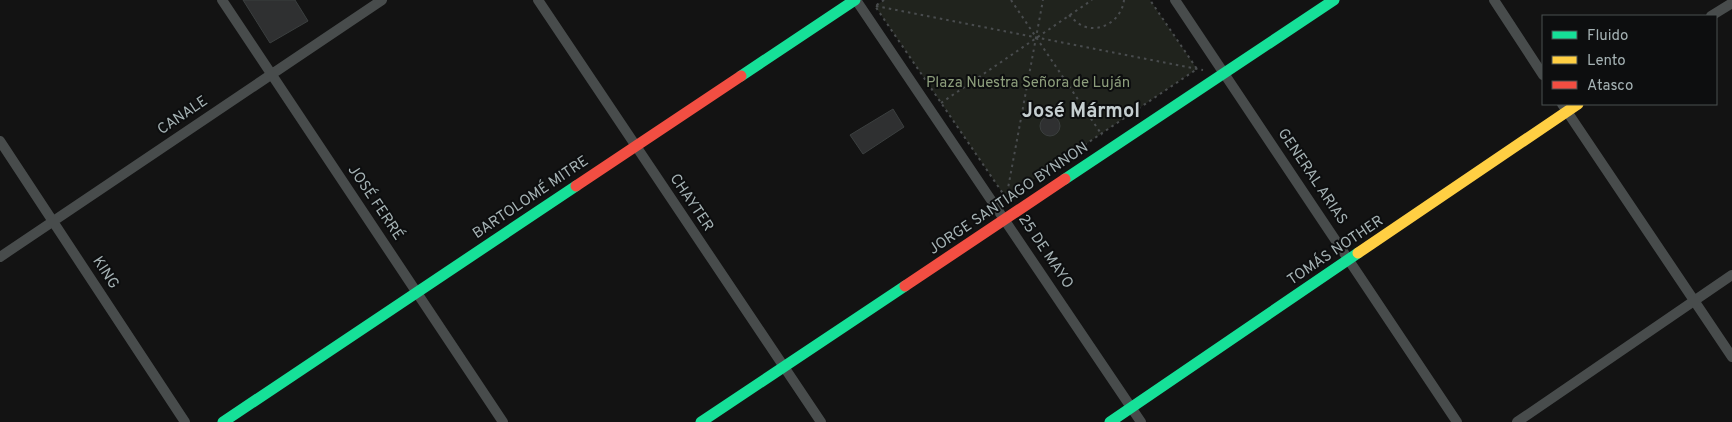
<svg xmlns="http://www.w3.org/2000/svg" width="1732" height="422" viewBox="0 0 1732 422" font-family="Overpass,sans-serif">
	<rect width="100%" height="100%" fill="#131313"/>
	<!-- green -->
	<path fill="#20231d" d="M884 0H1150L1197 69 1006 198 875 6Z"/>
	<!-- building -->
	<path fill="#2f3031" stroke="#3b3f3f" d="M243 0H295L308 21 270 43Z
		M893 109 904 127 863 154 850 135Z
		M1040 126a10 10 0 1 1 20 0a10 10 0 1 1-20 0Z"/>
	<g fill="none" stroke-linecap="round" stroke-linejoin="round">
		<!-- path -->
		<path stroke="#494c4e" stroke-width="2" stroke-dasharray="2.5 4" stroke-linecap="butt" d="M884 0 875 6 1006 198 1197 69 1150 0
			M1011 0 1102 135
			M876 6 1203 70
			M1069 15C1074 20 1079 25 1086 27 1104 32 1122 18 1124 0
			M941 103 1092 0
			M1006 199 1043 0"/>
		<!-- street -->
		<path stroke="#484c4c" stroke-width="10" d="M222 0 503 422
			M538 0 821 422
			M856 0 1141 422
			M1175 0 1457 422
			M1494 0 1543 75
			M1711 16 1732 3
			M1562 104 1732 357
			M0 141 185 422
			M0 257 382 0
			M1517 422 1732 275"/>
		<!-- fast -->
		<path stroke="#16e098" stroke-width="11" d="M741 76 855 0
			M1065 179 1334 0
			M223 422 576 186
			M701 422 905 286
			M1110 422 1358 253"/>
		<!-- slow -->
		<path stroke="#ffcf43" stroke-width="11" d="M1358 253 1578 104"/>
		<!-- jam -->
		<path stroke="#f24e42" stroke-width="11" d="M576 186 741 76
			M905 286 1065 179"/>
	</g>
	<g text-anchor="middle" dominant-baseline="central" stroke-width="4" stroke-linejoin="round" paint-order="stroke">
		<!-- park labels -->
		<g font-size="15" fill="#8d9e7c" stroke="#0d0e0f">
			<text x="1028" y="83">Plaza Nuestra Señora de Luján</text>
		</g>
		<!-- street labels -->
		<g font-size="15" fill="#a5b2b4" stroke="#0d0e0f">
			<text transform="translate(183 116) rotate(-34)">CANALE</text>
			<text transform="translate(1312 177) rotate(56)">GENERAL ARIAS</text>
			<text transform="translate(531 198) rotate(-34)">BARTOLOMÉ MITRE</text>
			<text transform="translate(1009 199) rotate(-34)">JORGE SANTIAGO BYNNON</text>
			<text transform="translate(375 203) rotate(56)">JOSÉ FERRÉ</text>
			<text transform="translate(691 203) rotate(56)">CHAYTER</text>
			<text transform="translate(1336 251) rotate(-34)">TOMÁS NOTHER</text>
			<text transform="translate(1045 252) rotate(56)">25 DE MAYO</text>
			<text transform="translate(105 273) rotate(57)">KING</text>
		</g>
		<!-- district labels -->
		<g font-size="20" font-weight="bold" fill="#c5ced0" stroke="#0d0e0f">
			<text x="1081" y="112">José Mármol</text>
		</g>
	</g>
	<!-- legend -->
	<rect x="1542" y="15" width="175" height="90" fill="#0d0e0f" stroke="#4a5051"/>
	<rect x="1552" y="31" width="25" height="8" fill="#16e098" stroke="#4a5051"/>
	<text x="1587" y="40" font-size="15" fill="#a5b2b4">Fluido</text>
	<rect x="1552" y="56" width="25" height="8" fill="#ffcf43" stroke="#4a5051"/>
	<text x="1587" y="65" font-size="15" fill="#a5b2b4">Lento</text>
	<rect x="1552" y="81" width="25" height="8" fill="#f24e42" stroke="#4a5051"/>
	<text x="1587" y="90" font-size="15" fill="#a5b2b4">Atasco</text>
</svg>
